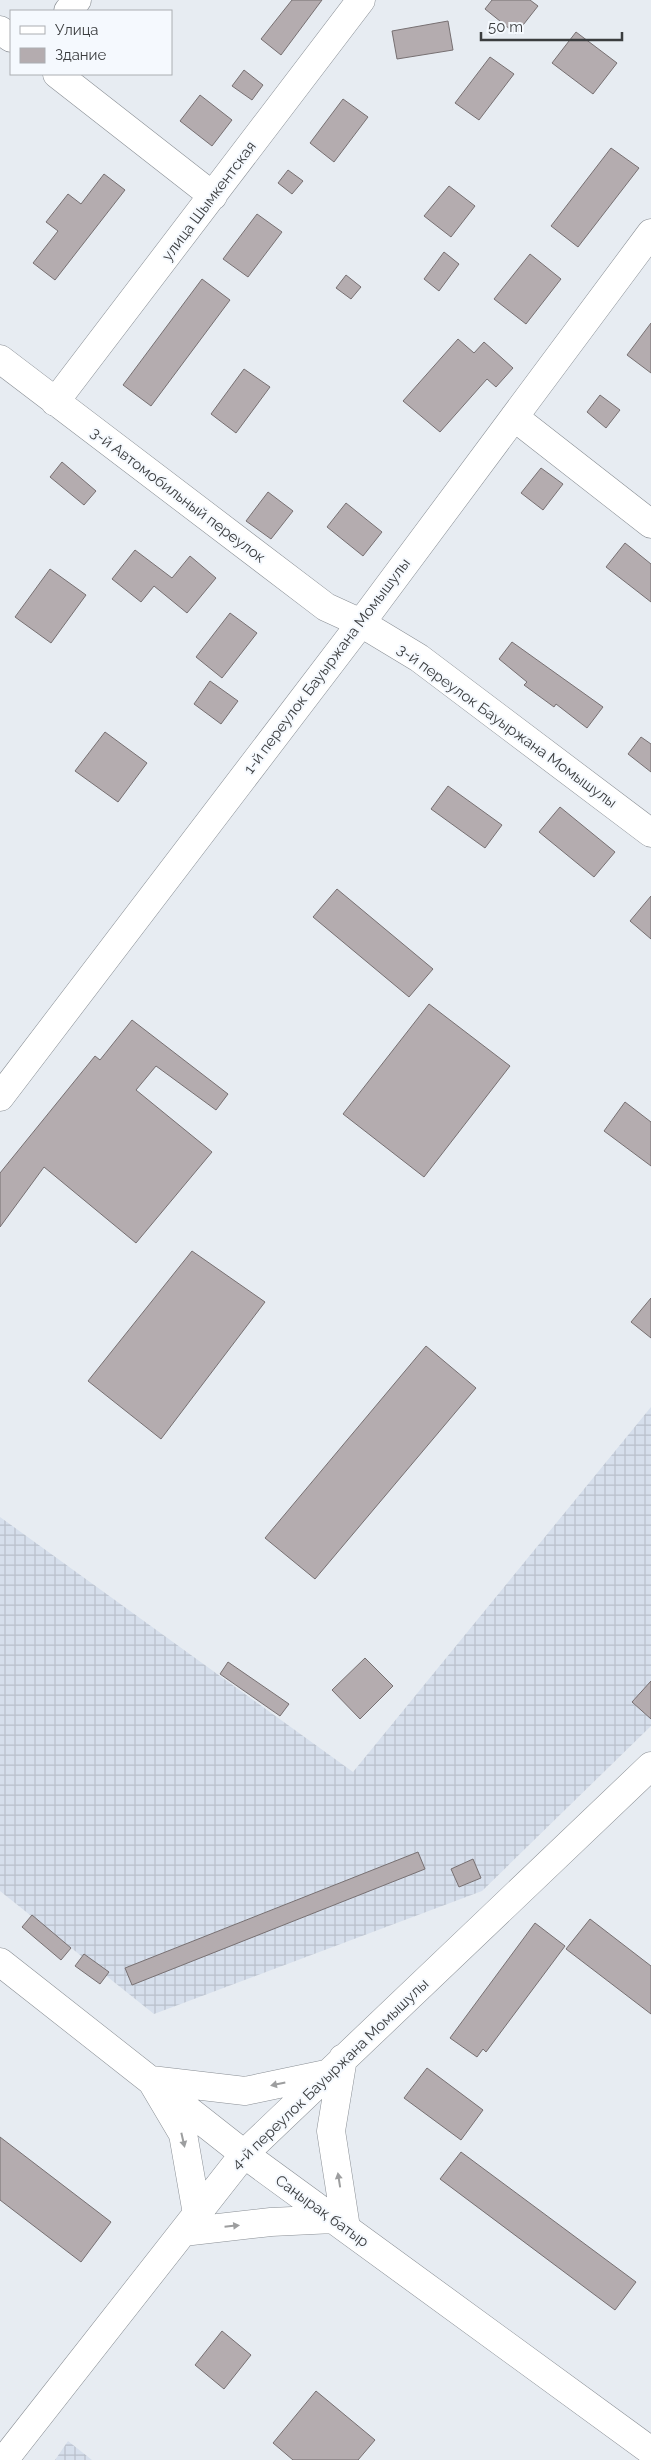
<svg xmlns="http://www.w3.org/2000/svg" width="651" height="2460" viewBox="0 0 651 2460" font-family="Raleway,sans-serif">
	<defs>
		<pattern id="industrial-grid" width="8" height="8" patternUnits="userSpaceOnUse" patternTransform="scale(1.25)"><rect width="8" height="8" fill="#d6dfec"/><path d="M0 4h8M4 0v8" fill="none" stroke="#b9c0cb"/></pattern>
	</defs>
	<rect width="100%" height="100%" fill="#e7ecf2"/>
	<!-- industrial -->
	<path fill="url(#industrial-grid)" d="M651 1407V1726L482 1891 154 2014 0 1891V1517L353 1772Z
		M68 2441 92 2460H55Z"/>
	<!-- building -->
	<path fill="#b4acaf" stroke="#777072" d="M292 0H322L281 55 261 39Z
		M492 0H530L538 6 516 34 485 9Z
		M448 21 453 50 397 59 392 31Z
		M576 32 617 63 593 94 552 63Z
		M490 57 514 74 479 120 455 103Z
		M244 70 263 85 252 100 232 86Z
		M200 95 232 120 212 146 180 121Z
		M343 99 368 117 334 162 310 143Z
		M611 148 639 168 578 247 551 226Z
		M288 170 303 181 292 194 278 183Z
		M104 174 125 190 55 280 33 263 58 231 46 222 68 194 81 204Z
		M449 186 475 206 451 237 424 216Z
		M257 214 282 232 248 277 223 259Z
		M444 252 459 264 439 291 424 279Z
		M530 254 561 279 526 324 494 299Z
		M346 275 361 287 351 299 336 288Z
		M202 279 230 300 151 406 123 385Z
		M651 323V373L627 355Z
		M458 339 474 353 484 342 513 368 496 387 487 379 440 432 403 401Z
		M244 369 270 387 236 433 211 414Z
		M600 395 620 410 606 428 587 412Z
		M62 462 96 491 84 505 50 477Z
		M541 468 563 484 543 510 521 493Z
		M268 492 293 511 271 539 246 521Z
		M346 503 382 532 363 556 327 527Z
		M625 543 651 564V602L606 567Z
		M135 550 172 578 190 556 216 578 187 613 154 586 141 602 112 579Z
		M50 569 86 595 51 643 15 617Z
		M230 613 257 633 222 678 196 657Z
		M512 642 603 707 587 728 556 704 554 707 524 685 527 682 499 659Z
		M210 681 238 701 221 724 194 704Z
		M105 732 147 763 118 802 75 771Z
		M641 737 651 744V772L628 754Z
		M448 786 502 825 485 848 431 809Z
		M560 807 615 852 594 877 539 832Z
		M337 889 433 969 409 997 313 917Z
		M651 896V939L630 921Z
		M429 1004 510 1066 424 1177 343 1114Z
		M132 1020 228 1094 216 1110 156 1066 136 1090 212 1152 136 1243 44 1167 0 1227V1173L95 1056 100 1060Z
		M625 1102 651 1122V1166L604 1131Z
		M192 1251 265 1302 161 1439 88 1381Z
		M651 1298V1338L631 1322Z
		M426 1346 476 1388 315 1579 265 1538Z
		M365 1658 393 1686 360 1719 332 1690Z
		M228 1662 289 1704 280 1716 220 1674Z
		M651 1681V1719L632 1702Z
		M418 1852 425 1869 132 1985 125 1968Z
		M473 1859 481 1878 459 1887 451 1869Z
		M32 1915 71 1948 61 1960 22 1927Z
		M590 1919 651 1966V2014L566 1949Z
		M535 1923 565 1946 486 2052 483 2049 477 2057 450 2038Z
		M84 1954 109 1972 100 1984 75 1966Z
		M427 2068 483 2110 461 2140 404 2098Z
		M0 2137 111 2222 81 2262 0 2200Z
		M461 2152 636 2282 615 2310 440 2179Z
		M222 2331 251 2355 224 2389 195 2365Z
		M316 2391 375 2440 358 2460H293L273 2443Z"/>
	<g fill="none" stroke-linecap="round" stroke-linejoin="round">
		<defs>
			<path id="minor" d="M68 11 77 0
				M0 30 11 38
				M57 74 213 196
				M0 359 326 607 361 623 419 658 651 833
				M55 402 361 0
				M514 417 651 524
				M0 1097 361 623 651 233
				M0 1962 244 2154 651 2451
				M343 2058 331 2131 346 2228
				M197 2214 183 2134 151 2080 245 2091 326 2074
				M183 2232 271 2222 334 2219
				M4 2460 244 2154 651 1766"/>
		</defs>
		<!-- minor casing -->
		<use href="#minor" stroke="#898e94" stroke-width="29"/>
		<!-- minor -->
		<use href="#minor" stroke="#fff" stroke-width="28"/>
	</g>
	<!-- one-way arrows -->
	<defs><path id="oneway-solid" d="M-6-.8H1V-3.2L6.5 0L1 3.2V.8H-6Z" transform="scale(1.25)"/></defs>
	<g fill="#9d9e9f">
		<use href="#oneway-solid" transform="translate(278 2084) rotate(168)"/>
		<use href="#oneway-solid" transform="translate(183 2140) rotate(77)"/>
		<use href="#oneway-solid" transform="translate(339 2180) rotate(-99)"/>
		<use href="#oneway-solid" transform="translate(232 2226) rotate(-6)"/>
	</g>
	<g text-anchor="middle" dominant-baseline="central" stroke-width="4" stroke-linejoin="round" paint-order="stroke">
		<!-- street labels -->
		<g font-size="15" fill="#3b3d3f" stroke="#f5f9fe">
			<text transform="translate(209 201) rotate(-53)">улица Шымкентская</text>
			<text transform="translate(178 495) rotate(37)">3-й Автомобильный переулок</text>
			<text transform="translate(327 666) rotate(-53)">1-й переулок Бауыржана Момышулы</text>
			<text transform="translate(507 726) rotate(36)">3-й переулок Бауыржана Момышулы</text>
			<text transform="translate(330 2074) rotate(-44)">4-й переулок Бауыржана Момышулы</text>
			<text transform="translate(322 2211) rotate(36)">Саңырақ батыр</text>
		</g>
	</g>
	<!-- legend -->
	<rect x="10" y="10" width="162" height="65" fill="#f5f9fe" stroke="#abaeb2"/>
	<rect x="20" y="26" width="25" height="8" fill="#ffffff" stroke="#abaeb2"/>
	<text x="55" y="35" font-size="15" fill="#3b3d3f">Улица</text>
	<rect x="20" y="48" width="25" height="15" fill="#b4acaf" stroke="#abaeb2"/>
	<text x="55" y="60" font-size="15" fill="#3b3d3f">Здание</text>
	<!-- scale -->
	<path d="M481 32v8h141v-8" fill="none" stroke="#3b3d3f" stroke-width="2.5"/>
	<text x="488" y="32" font-size="15" fill="#3b3d3f" stroke="#f5f9fe" stroke-width="4" paint-order="stroke">50 m</text>
</svg>
